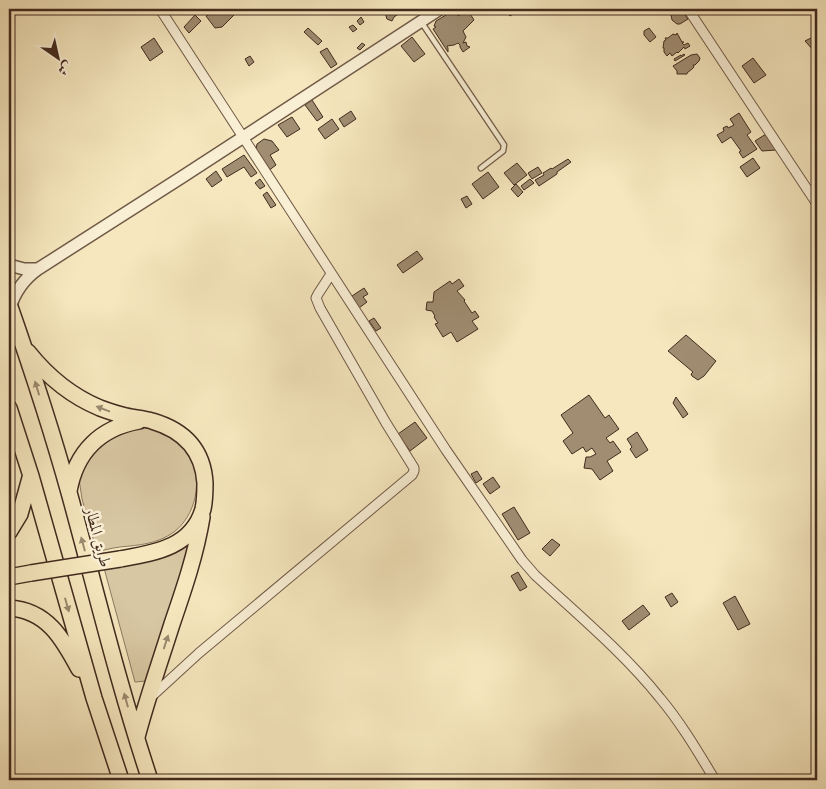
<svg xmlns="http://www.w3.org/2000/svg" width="826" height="789" viewBox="0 0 826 789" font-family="'Libre Caslon Text',Amiri,serif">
	<rect width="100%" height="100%" fill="#f6e7be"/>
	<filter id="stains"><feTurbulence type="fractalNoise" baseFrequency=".004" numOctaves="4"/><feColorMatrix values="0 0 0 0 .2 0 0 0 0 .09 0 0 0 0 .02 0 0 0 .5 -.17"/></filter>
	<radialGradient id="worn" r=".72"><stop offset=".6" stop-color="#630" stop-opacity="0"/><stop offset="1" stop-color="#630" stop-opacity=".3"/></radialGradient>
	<!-- green -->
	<path fill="#d8c7a3" stroke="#8e7961" d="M138 428C147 428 160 429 168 434 176 440 187 449 191 459 203 482 195 516 174 532 157 544 140 545 120 547 112 548 104 550 97 552L82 499 79 479 82 467 103 438Z
		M192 541 146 681 135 682 104 568C121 566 139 564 156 559 169 555 181 548 192 541Z"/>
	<!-- building -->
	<path fill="#a08d72" stroke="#432b1f" d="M221 9H238V11L222 27 215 28 206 16 213 12 215 14Z
		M387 9H406L394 17 392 21 387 19 384 10Z
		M463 9H467L474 20 463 31 466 37 463 43 466 42 467 46 470 47 463 52 460 47V45L458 43 454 45 447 46 448 48V52L433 29 436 27 434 26 436 21 451 12 455 14V13L459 16 458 12Z
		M504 9H521L510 16Z
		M681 9 688 19 680 24H677L672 20 671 15Z
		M786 9H797L790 15Z
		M195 15 201 21 189 33 184 27Z
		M361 17 364 22 360 25 357 21Z
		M353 25 357 29 353 32 349 27Z
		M308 28 322 41 318 45 304 32Z
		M649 28 656 37 650 42 644 35V31Z
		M677 33 682 42H684L682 43 684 45 688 43 690 46 685 49 684 47 678 53 677 52 672 56 670 53 667 56 664 52V48H663L664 41 666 40 665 38H668L673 34 676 35Z
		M817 35V51L815 52 805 41Z
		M412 37 425 54 414 62 401 46Z
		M154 38 163 52 150 61 141 47Z
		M362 43 365 45 360 50 357 48Z
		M327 48 337 64 331 68 320 52Z
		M684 54 685 55 675 61 674 59 681 55V56Z
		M697 54 700 58 699 61 695 65H693L694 67 692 69 687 73V74H677V71L673 66 691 55Z
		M250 56 254 62 249 66 245 59Z
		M753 58 766 75 754 83 742 66Z
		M312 100 323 117 317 121 305 105Z
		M351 111 356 119 344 127 339 119Z
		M739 113 751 132 747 135 757 149 743 158 739 152 741 151 731 137 722 143 717 135 724 131 723 128 727 126 728 128 734 125 730 119Z
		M292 117 300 129 287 137 278 125Z
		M332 119 339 129 325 139 318 129Z
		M766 134 776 150 762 151 755 141Z
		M264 139 272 141 279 150 270 155 276 165 268 171 256 150 257 144Z
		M244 155 257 173 251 177 244 167 227 177 222 169Z
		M753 158 760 168 747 177 740 167Z
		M568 159 571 162 557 172V174L539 186 535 180 544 175 543 173 551 168 552 169Z
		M517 163 527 175 514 185 504 173Z
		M538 167 542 173 532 179 528 173Z
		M216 171 222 180 212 187 206 179Z
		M488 172 499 187 483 199 472 184Z
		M260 179 265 186 260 189 255 183Z
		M530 179 534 183 524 190 521 186Z
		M516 184 523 192 518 197 511 189Z
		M267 192 276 205 271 208 263 195Z
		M467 196 472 204 466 208 461 199Z
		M417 251 423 259 403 273 397 265Z
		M459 279 464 286 457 291 465 300 464 301 472 313 475 311 479 317 472 321 478 329 457 342 451 332 443 337 435 324 438 323 434 317 435 316 432 311 426 310 427 302H433L434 292 450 281 452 284Z
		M364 288 368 294 363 297 367 302 359 308 352 296Z
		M374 318 381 328 376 331 369 321Z
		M686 335 716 361 704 376 698 380 692 376 691 374 693 372 668 351Z
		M589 395 605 418 609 415 619 429 606 438 610 443 613 441 621 452 607 461 613 471 600 480 592 469 584 468 586 457H590L596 454 592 448 586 452 583 447 572 454 563 441 573 433 561 415Z
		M676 397 688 414 683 418 673 403Z
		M415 422 427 438 410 451 398 434Z
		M637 432 648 450 636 458 630 449 632 447 627 439Z
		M477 471 482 479 476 483 471 474Z
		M493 477 500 487 490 494 483 484Z
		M514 507 530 533 518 540 502 514Z
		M552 539 560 545 550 556 542 549Z
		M518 572 527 587 520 591 511 576Z
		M672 593 678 602 671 607 665 597Z
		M735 596 750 624 738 630 723 603Z
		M643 605 650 614 629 630 622 621Z"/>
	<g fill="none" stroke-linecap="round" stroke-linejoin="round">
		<defs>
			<path id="service" d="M422 23 504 145 503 151 481 168"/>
			<path id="minor" d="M160 9 446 450 522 560 535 575C577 614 624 653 660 698 681 723 698 752 715 780
				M688 9 817 204
				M151 697 199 653 412 475 414 471V468L386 423 320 308 316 298 318 294 331 274"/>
			<path id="tertiary" d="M9 265 24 269H38
				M10 308C15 291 24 279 38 269L182 177 440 9"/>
			<path id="trunk" d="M9 304C31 367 52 431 70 496 96 591 119 687 150 780
				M28 352C48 377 71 396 100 408 108 411 117 414 126 416 134 418 143 418 152 421 183 430 203 449 205 483 205 492 205 500 203 509 192 548 153 553 120 559
				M9 408 31 476 94 698 121 780
				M69 491C76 452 100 428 139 421
				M9 532 20 514 30 478
				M9 577 31 573
				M9 608C47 610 63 639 79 669
				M137 737C147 699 160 662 172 624 184 589 196 554 202 517"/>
		</defs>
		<!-- service casing -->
		<use href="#service" stroke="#705a47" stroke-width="7"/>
		<!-- minor casing -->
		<use href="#minor" stroke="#705a47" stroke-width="11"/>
		<!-- tertiary casing -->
		<use href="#tertiary" stroke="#705a47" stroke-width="14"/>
		<!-- trunk casing -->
		<use href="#trunk" stroke="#432b1f" stroke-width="18"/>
		<!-- service -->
		<use href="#service" stroke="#f9efd5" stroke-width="4.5"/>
		<!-- minor -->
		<use href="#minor" stroke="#f9efd5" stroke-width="9"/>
		<!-- tertiary -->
		<use href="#tertiary" stroke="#f9efd5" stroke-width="11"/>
		<!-- trunk -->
		<use href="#trunk" stroke="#f6e7be" stroke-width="15"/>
		<defs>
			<path id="trunk-bridge" d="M31 573 120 559"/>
		</defs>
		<!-- trunk-bridge casing -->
		<use href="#trunk-bridge" stroke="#432b1f" stroke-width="18" stroke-linecap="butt"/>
		<!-- trunk-bridge -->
		<use href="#trunk-bridge" stroke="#f6e7be" stroke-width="15"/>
	</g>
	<!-- one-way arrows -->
	<defs><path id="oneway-solid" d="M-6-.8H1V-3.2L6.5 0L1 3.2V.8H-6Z" transform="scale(1.25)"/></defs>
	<g fill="#9c896e">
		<use href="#oneway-solid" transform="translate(37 388) rotate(-107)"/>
		<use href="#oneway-solid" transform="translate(103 409) rotate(-159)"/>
		<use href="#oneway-solid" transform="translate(83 544) rotate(-105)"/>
		<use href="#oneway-solid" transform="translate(67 605) rotate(74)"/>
		<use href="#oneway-solid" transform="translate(166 642) rotate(-72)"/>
		<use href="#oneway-solid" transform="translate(126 700) rotate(-105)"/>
	</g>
	<g text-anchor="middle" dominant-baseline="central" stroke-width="5" stroke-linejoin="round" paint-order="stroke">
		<!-- street labels -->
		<g font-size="16" fill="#432b1f" stroke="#f9efd5">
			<text transform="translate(99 537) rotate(75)">طريق المطار</text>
		</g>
	</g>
	<!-- margin -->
	<rect width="826" height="789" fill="none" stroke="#f6e7be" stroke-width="30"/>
	<rect x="10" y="10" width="806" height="769" fill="none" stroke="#432b1f" stroke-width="2.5"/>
	<rect x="15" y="15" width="796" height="759" fill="none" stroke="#432b1f"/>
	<!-- north arrow -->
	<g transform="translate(58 58) rotate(146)" stroke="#f9efd5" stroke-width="4" paint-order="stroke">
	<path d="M0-4L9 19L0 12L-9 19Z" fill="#432b1f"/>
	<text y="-8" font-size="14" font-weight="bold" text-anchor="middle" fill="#432b1f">ش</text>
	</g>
	<rect width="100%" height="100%" filter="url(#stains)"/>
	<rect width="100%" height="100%" fill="url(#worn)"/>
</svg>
